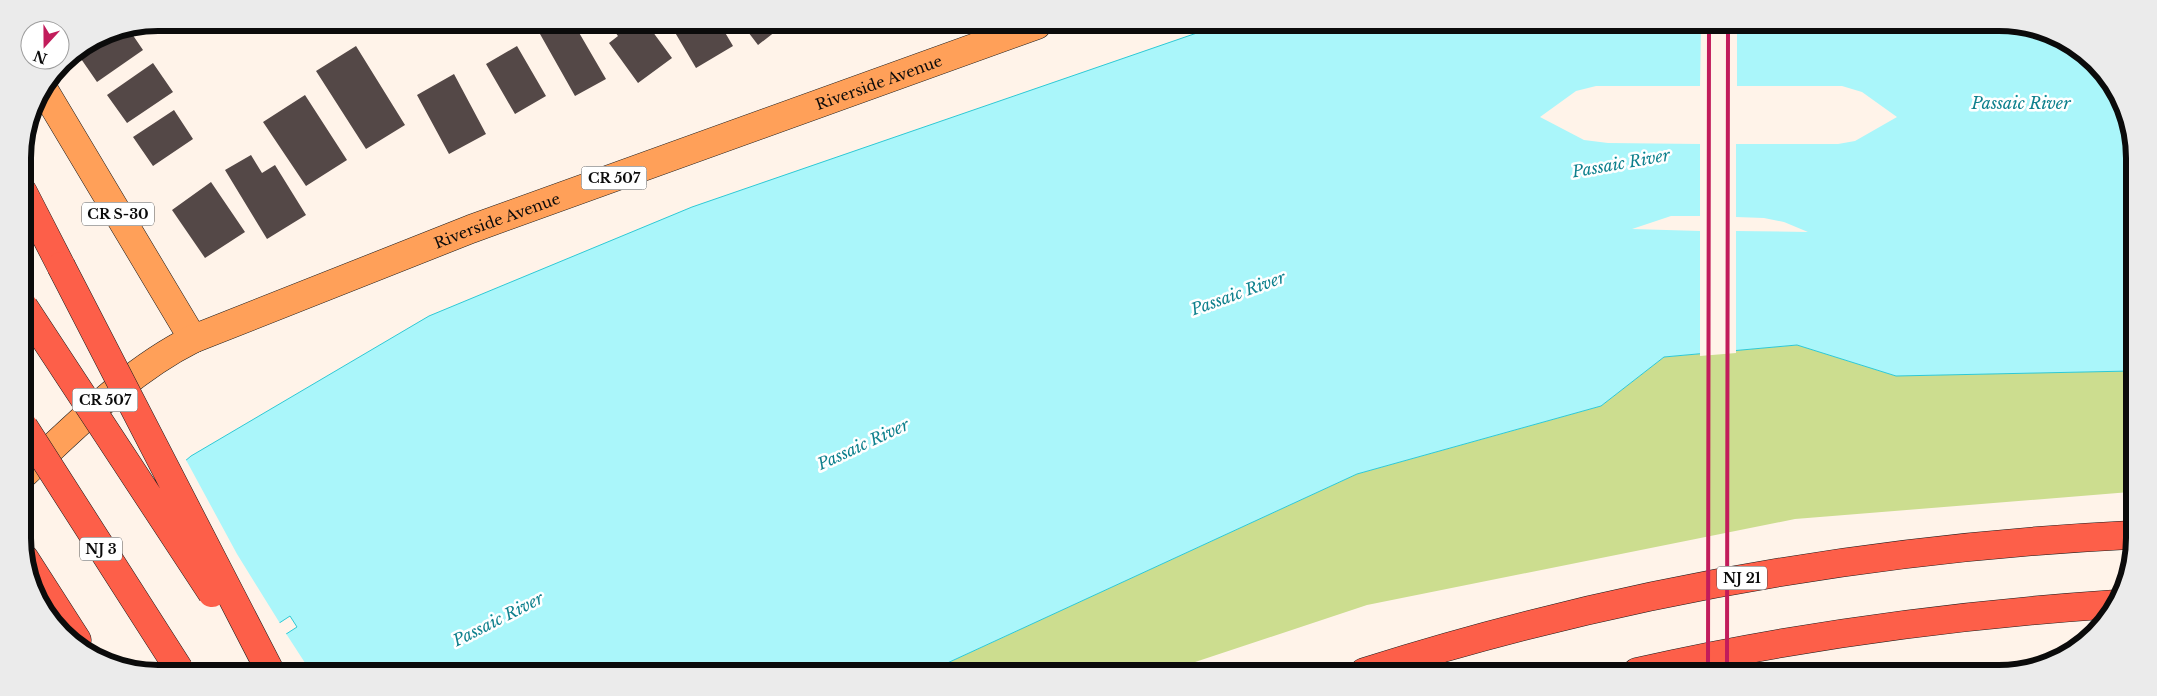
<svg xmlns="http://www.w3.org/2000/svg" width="2157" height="696" viewBox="0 0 2157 696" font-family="'Libre Baskerville',serif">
	<rect width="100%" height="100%" fill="#fff3e9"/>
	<!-- forest -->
	<path fill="#ccdd8f" d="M1797 345 1896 376 2131 371 2130 492 1795 519 1367 605 1168 671H930L1357 474 1601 406 1664 357Z"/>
	<!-- water -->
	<path fill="#aaf6fa" stroke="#2dc9d5" d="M1220 25 2034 27 2101 68 2132 132 2131 371 1896 376 1797 345 1664 357 1601 406 1357 474 930 671 232 669 297 627 290 616 209 669H123L36 587 191 456 429 316 692 207Z"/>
	<!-- pier -->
	<path fill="#fff3e9" d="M1701 26H1737V86H1842L1862 92 1897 117 1855 141 1838 144H1736V217L1764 218 1784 222 1808 232 1736 231V353L1700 356V231L1632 229 1671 216H1700V144L1608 143 1584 140 1540 117 1576 91 1596 86H1700Z
		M185 458 237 554 281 625 213 669H123L56 628 35 585Z
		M285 632 309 669H229L231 667Z"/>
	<!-- building -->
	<path fill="#544847" d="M559 24H574L606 79 575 96 540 34Z
		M609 24H647L672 58 638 83 609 43 618 36Z
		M670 24H720L733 46 696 68Z
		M742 24H785L758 45Z
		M128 28 143 50 97 82 77 53 106 33Z
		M356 46 405 125 366 149 316 71Z
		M517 46 546 96 515 114 486 64Z
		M153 63 173 92 127 123 107 95Z
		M454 74 486 134 449 154 417 95Z
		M305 95 347 160 306 186 263 122Z
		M174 110 193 139 153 166 133 137Z
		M251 155 262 173 275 165 306 215 267 239 225 170Z
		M211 182 245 232 205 258 172 210Z"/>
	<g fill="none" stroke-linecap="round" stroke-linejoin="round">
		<defs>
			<g id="primary">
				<path d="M44 90 193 339"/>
				<path id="s1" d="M25 473C78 424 129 371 193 339L471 229 1037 25"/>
			</g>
			<path id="motorway" d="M23 192 61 266
				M25 559 77 640
				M1364 672C1613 593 1869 548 2130 535
				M1637 672C1795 636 1954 615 2116 604"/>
		</defs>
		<!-- primary casing -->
		<use href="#primary" stroke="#1c1c1c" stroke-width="29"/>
		<!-- motorway casing -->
		<use href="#motorway" stroke="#1c1c1c" stroke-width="29"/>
		<!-- primary -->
		<use href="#primary" stroke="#ffa059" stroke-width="28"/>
		<!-- motorway -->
		<use href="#motorway" stroke="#fd5f49" stroke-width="28"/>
		<!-- rail -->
		<path stroke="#c21c5b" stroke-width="4" d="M1708 673 1709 26
			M1727 673 1728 26"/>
		<defs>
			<path id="motorway-bridge" d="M61 266 269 669
				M24 307 212 593
				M24 427 179 669"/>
		</defs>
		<!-- motorway-bridge casing -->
		<use href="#motorway-bridge" stroke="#1c1c1c" stroke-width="29" stroke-linecap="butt"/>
		<!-- motorway-bridge -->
		<use href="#motorway-bridge" stroke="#fd5f49" stroke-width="28"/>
	</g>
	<g text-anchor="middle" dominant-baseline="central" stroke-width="5" stroke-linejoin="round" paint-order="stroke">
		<!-- shield labels -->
		<g fill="#fff" stroke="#545454" stroke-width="1">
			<rect x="581.5" y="166.5" width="65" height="23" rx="4"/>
			<rect x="82" y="202.5" width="72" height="23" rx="4"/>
			<rect x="72.5" y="388.5" width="65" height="23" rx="4"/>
			<rect x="80" y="537.5" width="42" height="23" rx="4"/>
			<rect x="1717" y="566.5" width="50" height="23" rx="4"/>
		</g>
		<g font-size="14" font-weight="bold" fill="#0b0b0b">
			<text x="614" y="178">CR 507</text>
			<text x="118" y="214">CR S-30</text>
			<text x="105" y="400">CR 507</text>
			<text x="101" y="549">NJ 3</text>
			<text x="1742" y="578">NJ 21</text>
		</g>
		<!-- street labels -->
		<g font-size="15" fill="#0b0b0b" stroke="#fff">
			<text stroke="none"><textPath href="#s1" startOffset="948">Riverside Avenue</textPath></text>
			<text stroke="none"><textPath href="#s1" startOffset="542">Riverside Avenue</textPath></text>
		</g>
		<!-- water labels -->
		<g font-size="16" font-style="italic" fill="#0e808d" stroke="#fff">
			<text x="2021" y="103">Passaic River</text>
			<text transform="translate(1621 163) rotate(-10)">Passaic River</text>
			<text transform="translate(1238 293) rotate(-20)">Passaic River</text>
			<text transform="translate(863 444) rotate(-25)">Passaic River</text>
			<text transform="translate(498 619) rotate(-27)">Passaic River</text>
		</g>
	</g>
	<!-- crop -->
	<path d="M0 0H2157V696H0ZM158 31H1999A127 127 0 0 1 2126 158V538A127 127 0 0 1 1999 665H158A127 127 0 0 1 31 538V158A127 127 0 0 1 158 31Z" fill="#ebebeb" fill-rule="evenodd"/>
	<path fill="none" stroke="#0b0b0b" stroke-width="6" d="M158 31H1999A127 127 0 0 1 2126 158V538A127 127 0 0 1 1999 665H158A127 127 0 0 1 31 538V158A127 127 0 0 1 158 31Z"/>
	<!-- north arrow -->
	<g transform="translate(45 45) rotate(201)"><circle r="24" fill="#ffffff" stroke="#9d9d9d"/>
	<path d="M0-4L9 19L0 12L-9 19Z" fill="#c21c5b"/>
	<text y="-8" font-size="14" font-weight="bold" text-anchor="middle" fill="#0b0b0b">N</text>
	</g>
</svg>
